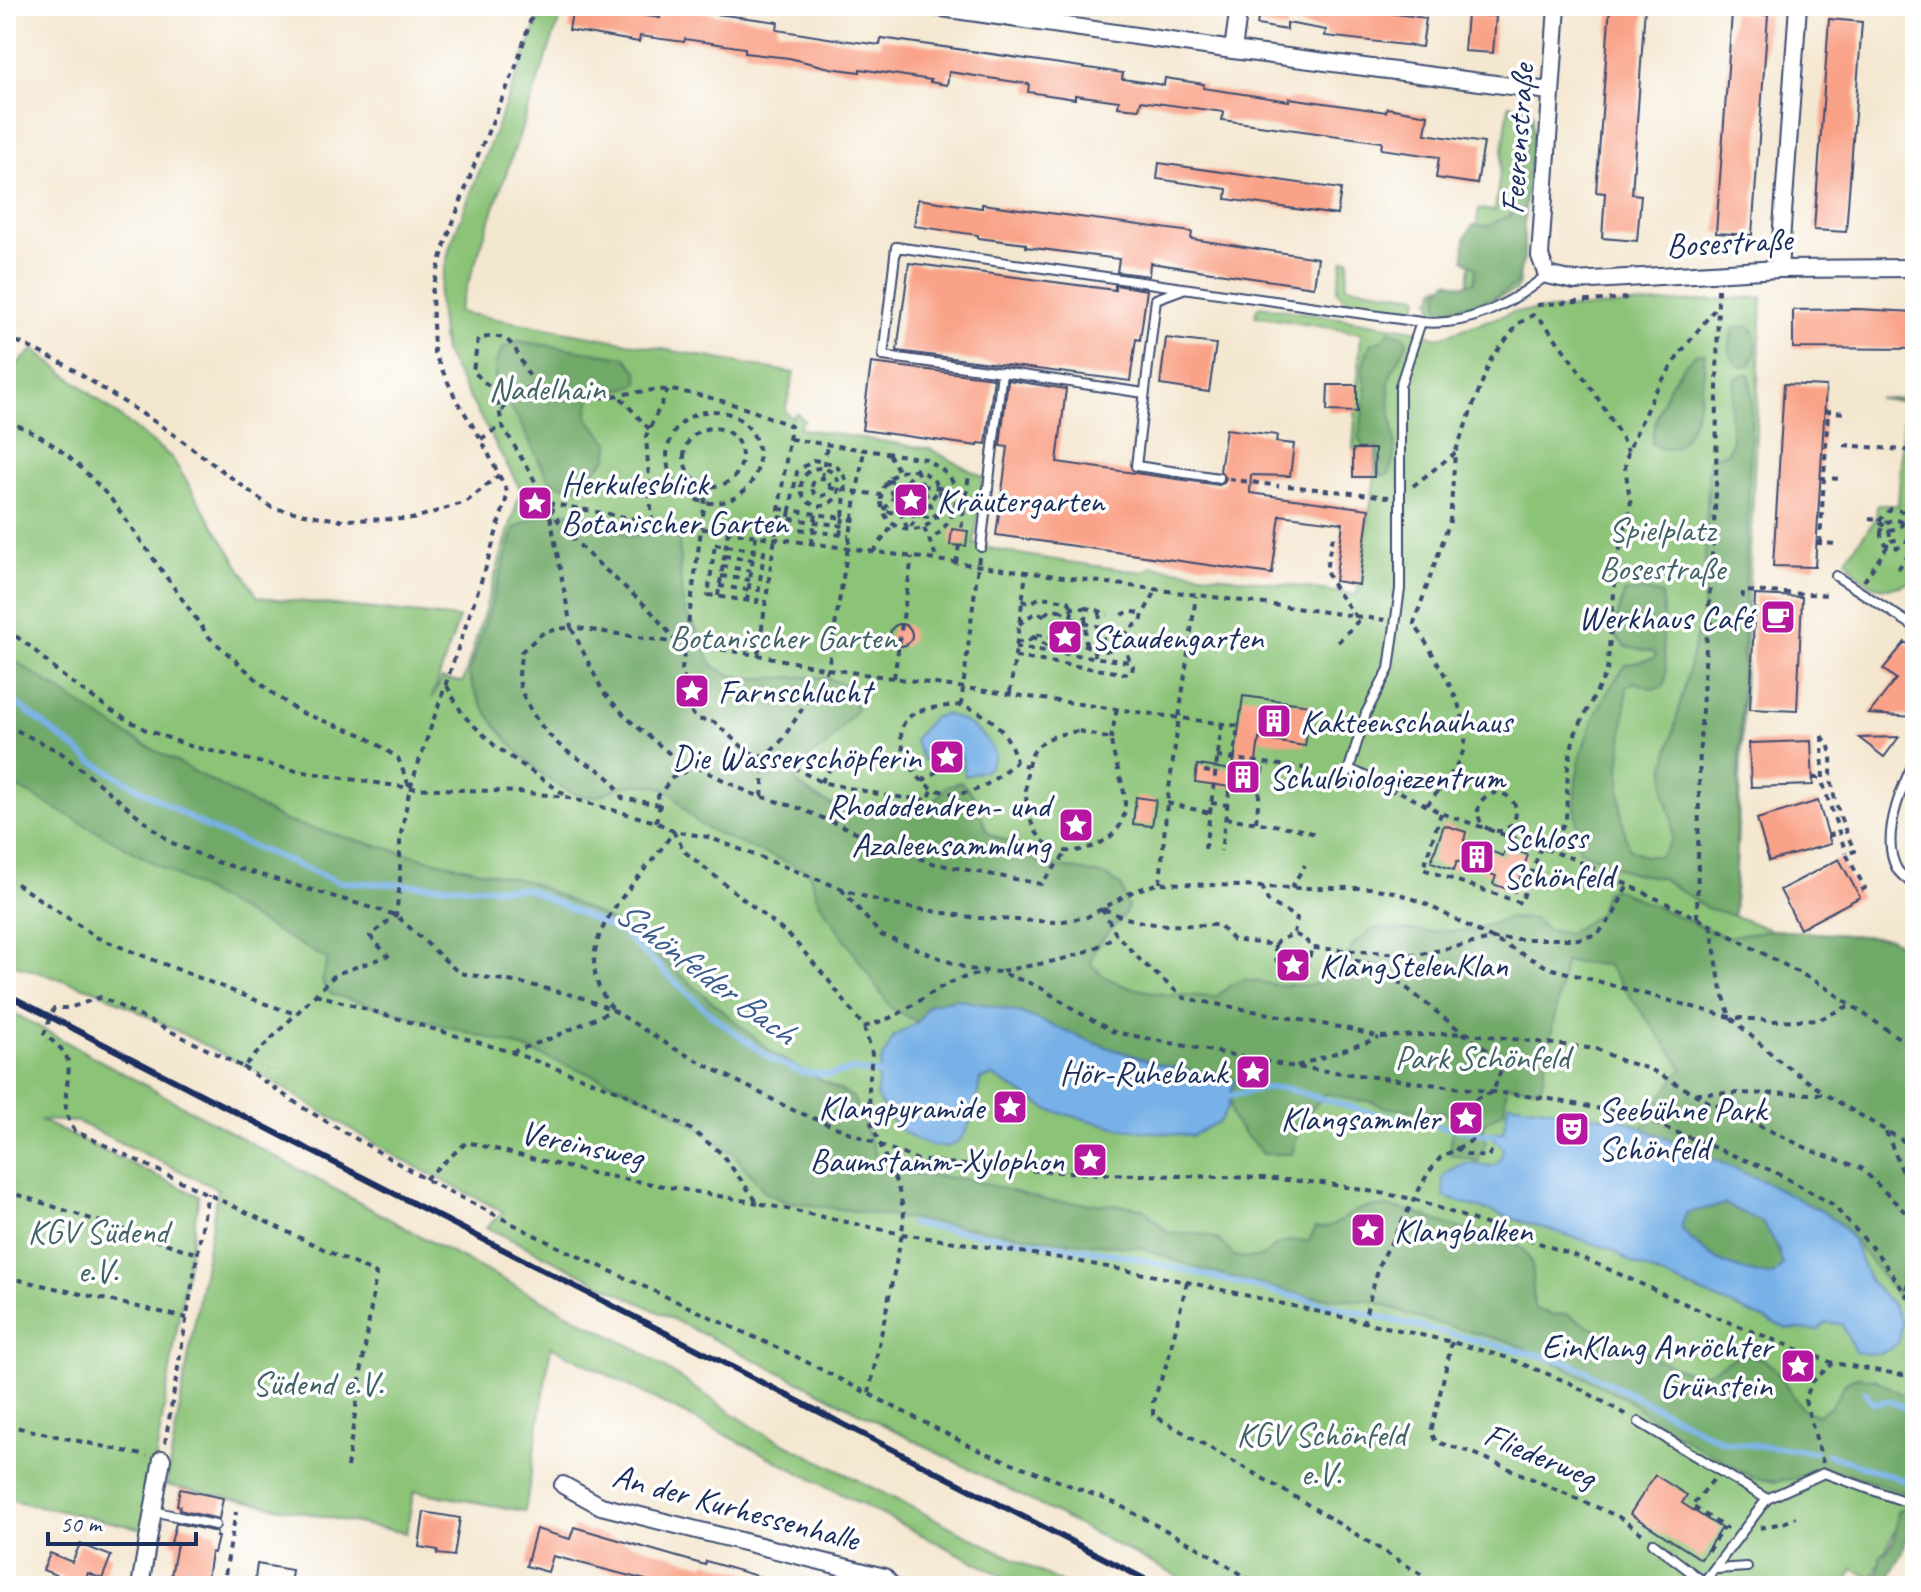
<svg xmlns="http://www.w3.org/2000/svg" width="1921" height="1592" viewBox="0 0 1921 1592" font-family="Caveat,sans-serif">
	<rect width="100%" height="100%" fill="#fff"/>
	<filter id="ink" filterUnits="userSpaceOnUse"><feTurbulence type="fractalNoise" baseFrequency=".0125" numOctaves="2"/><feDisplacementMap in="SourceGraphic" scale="16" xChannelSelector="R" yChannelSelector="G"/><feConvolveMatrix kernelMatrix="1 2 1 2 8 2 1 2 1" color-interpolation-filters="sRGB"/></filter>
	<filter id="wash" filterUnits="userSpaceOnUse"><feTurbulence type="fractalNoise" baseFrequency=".006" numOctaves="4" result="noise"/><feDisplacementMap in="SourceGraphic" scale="32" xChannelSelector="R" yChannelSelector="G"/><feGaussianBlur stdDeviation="1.8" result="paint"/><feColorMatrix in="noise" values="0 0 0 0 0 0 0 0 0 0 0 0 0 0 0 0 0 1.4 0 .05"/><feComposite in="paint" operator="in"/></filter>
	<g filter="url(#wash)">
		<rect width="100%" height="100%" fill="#f4e7d0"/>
		<!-- green -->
		<path fill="#8bc377" stroke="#53796a" stroke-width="2" d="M544 6H564L458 312 794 373 785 411 792 418 797 413 804 420 799 426 803 429 930 449 983 477 974 545C1028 557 1086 565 1143 572L1152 566 1357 595 1375 477V450L1353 449 1361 333 1255 316 1257 308 1261 306 1415 330 1437 338 1513 312 1762 297 1734 916 1771 930 1890 938 1915 954V1513L1906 1509 1872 1578 1853 1569 1844 1586H1196L824 1394 486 1227 504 1212 402 1160 250 1068 100 992 6 962V375L34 349 172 458 258 597 459 618 432 698 442 679 463 682 521 490 444 352 438 297 450 246Z
			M1509 104 1529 108 1533 114 1519 284 1515 291 1444 316 1438 315 1433 308 1431 298H1434L1435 288 1442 285 1467 288 1479 209 1495 211Z
			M1343 259H1349L1346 286 1419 296 1413 315 1346 302 1337 290Z
			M1877 398 1915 399V580C1883 596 1864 587 1846 558L1876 519 1877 505H1898L1905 402Z
			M6 1009 442 1248 635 1348 758 1430 1068 1586H1022L551 1346 525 1511 414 1491 406 1533 166 1485 218 1189 78 1122 39 1120 199 1196 144 1529 6 1499Z"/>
		<!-- forest -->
		<path fill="#70a968" stroke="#466c63" stroke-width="2" d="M1530 116 1534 133 1524 213V259L1515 285 1491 299 1442 310 1438 306 1439 290 1448 281 1463 285 1474 282 1476 268 1464 259 1465 238 1473 225 1488 226 1512 214C1514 184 1524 155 1520 125Z
			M1747 326 1754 331 1756 351 1751 364 1742 368C1726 359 1729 345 1733 329Z
			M1389 331 1403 335 1407 342C1400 364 1388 366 1389 394 1390 424 1401 443 1389 474L1382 476 1377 471 1378 448 1364 447 1359 440 1366 391 1362 368 1370 344 1383 339Z
			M518 341 625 357 638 372V383C625 391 614 390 600 388L591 396 587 417 610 444 607 458 596 469 587 488 559 485 548 478 517 417 500 393 495 378V364L503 348Z
			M1697 353 1705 354C1705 378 1693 474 1651 443 1658 406 1668 378 1697 353Z
			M1749 374 1752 395 1734 916 1707 908 1661 878 1628 872 1579 850C1578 831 1574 811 1575 793 1578 746 1598 702 1626 665L1654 658 1656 655 1653 652 1626 647 1616 637 1617 618 1624 593 1642 590 1662 595C1664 611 1662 625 1663 641 1663 657 1670 672 1663 687L1652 689 1635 682 1627 687C1623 739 1612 798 1629 848L1644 856H1660L1672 840V820L1665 794V766L1703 610 1709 458 1728 452 1732 439 1730 414 1735 378Z
			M568 512 604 519 626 535 667 533 679 539C681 561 679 586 684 607 686 617 695 625 699 634 704 643 705 655 711 663 742 701 849 647 857 709L827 745 809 757 795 780C826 815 883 817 926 811L946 787 961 782 974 796 987 831 994 836 1016 844 1040 862 1106 876 1121 886 1128 908C1115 932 1095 937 1091 964L1103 976 1127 987 1162 994 1216 997 1231 985 1244 979 1275 985H1313L1335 972 1356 942 1375 928 1429 932 1472 930 1509 918 1534 919 1547 930 1568 933 1599 914 1605 892 1613 888 1725 937 1771 930 1890 938 1915 954V1320L1910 1318 1894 1291 1843 1227 1827 1214 1765 1182 1642 1129 1662 1095 1683 1068 1607 965 1565 962 1541 1088 1507 1085 1504 1111 1483 1124 1486 1142 1478 1161 1450 1154 1453 1120 1445 1113 1387 1108 1369 1101 1352 1100 1327 1093 1302 1119 1292 1154H1263C1235 1121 1225 1126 1233 1080L1217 1073 1195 1072 1162 1065 1097 1044 1019 1012 956 999 928 1005 918 1022 891 1008 817 898 809 872C775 856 734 844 703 826 688 818 680 799 669 792 652 781 628 784 610 791 605 792 598 797 593 797 550 799 476 713 469 674L515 528 538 516Z
			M6 655 127 735 285 821 427 859 530 882 624 927 776 1056 853 1097 876 1156 913 1174 972 1180 1048 1201 1129 1206 1144 1209 1168 1233C1197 1233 1215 1230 1234 1256 1273 1264 1261 1247 1289 1241 1295 1240 1303 1241 1309 1241L1315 1228C1341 1229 1347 1210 1365 1208 1404 1202 1432 1222 1467 1230 1479 1233 1494 1231 1504 1236 1510 1238 1520 1246 1524 1251 1540 1268 1529 1290 1535 1309L1555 1315 1567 1314 1623 1345 1644 1349 1653 1358 1689 1372 1708 1373 1738 1355 1762 1358 1773 1367 1802 1409 1816 1415 1831 1407 1846 1382 1856 1377 1875 1379 1901 1394H1915V1496L1847 1474 1818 1468 1807 1471 1796 1478 1775 1482 1752 1477 1662 1426 1625 1398 1560 1365 1510 1342 1421 1319 1377 1302 1307 1296 1197 1268 1142 1248 1060 1241 784 1201 765 1192 734 1154 696 1127 660 1104 623 1087 517 1046 334 995 325 990 322 978 328 960 6 781Z
			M1725 1204 1762 1222 1778 1249 1783 1265 1772 1277C1733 1270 1707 1260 1681 1228L1686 1213Z
			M1906 1508 1915 1513V1541L1906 1538C1905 1557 1891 1569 1886 1586H1864L1879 1572 1880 1556C1900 1541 1895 1532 1898 1511Z"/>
		<!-- water -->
		<path fill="#77b1e7" stroke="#4970a2" stroke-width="2" fill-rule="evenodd" d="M945 714C966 720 989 735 995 756L988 769 965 776 962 757 952 748 935 751 923 760 914 740 932 718Z
			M956 999 1019 1012 1097 1044 1162 1065 1195 1072 1217 1073 1234 1080 1228 1107 1220 1121 1192 1136 1123 1129 1049 1110 993 1076 980 1079C978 1095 971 1134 956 1143 937 1155 907 1137 894 1123 887 1115 882 1105 876 1096L881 1061 894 1036 918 1022 928 1005Z
			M1509 1103 1624 1120 1765 1182 1827 1214 1843 1227 1852 1240 1870 1282 1894 1306 1902 1324 1899 1342C1885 1355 1874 1355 1855 1352L1842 1324 1825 1323 1819 1330 1787 1329 1632 1263 1611 1249 1444 1197 1443 1177C1448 1173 1454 1167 1460 1165 1478 1158 1499 1180 1503 1148L1488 1132H1503ZM1725 1204 1762 1222 1778 1249 1783 1265 1772 1276C1733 1271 1706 1259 1681 1228L1686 1213Z"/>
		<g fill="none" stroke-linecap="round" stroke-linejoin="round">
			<!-- stream -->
			<path stroke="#77b1e7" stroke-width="6" d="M6 695 91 761 208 828 338 882 527 889 621 932 715 1018 773 1060 801 1072 829 1075 853 1070 883 1074
				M1226 1097 1264 1088H1285L1360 1110 1424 1124 1495 1135
				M911 1224 1122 1255 1570 1363 1724 1442 1815 1452
				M1865 1392 1873 1403 1889 1401 1915 1412
				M1827 1454 1915 1484"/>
		</g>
		<g id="blocks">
			<!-- building -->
			<path fill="#f9a287" d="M573 6H599V8L660 18 661 7 708 13 778 22 777 30 834 39 880 45 881 38 1123 73 1122 79 1164 85 1165 78 1204 84 1203 88 1289 101V98L1386 112 1387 108 1428 115 1425 134 1484 143 1477 184 1436 178 1439 157 1381 149 1382 142 1222 120 1224 112 1141 101 1139 109 1118 107 1119 101 1075 95V99L1028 92 1029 84 949 72 947 85 930 82 931 80 860 69V72L830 68 789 58 745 53V48L685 39 684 42 640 36 639 42 569 30Z
				M1260 6 1315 11 1316 6H1359V9L1426 18 1422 47 1325 36 1326 30 1287 23V30L1257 25Z
				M1610 6H1645L1632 194 1641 195 1637 241 1602 238 1605 193 1596 192Z
				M1732 13 1768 15 1752 235 1716 233Z
				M1467 14 1496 16 1493 53 1464 51Z
				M1829 19 1862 22 1846 232 1814 230Z
				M1159 163 1341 189 1337 215 1226 199 1227 189 1157 179Z
				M918 199 982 208V204L1192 232 1191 239 1318 258 1314 287 1150 263 1149 276 1117 272 1119 259 1026 247V244L978 238V235L914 226Z
				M909 263 1115 290V285L1147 290 1140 340 1136 339 1130 381 897 351Z
				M1857 309 1915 312V349L1793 348V310Z
				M1166 338 1216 344 1209 392 1160 385Z
				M871 363 994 378 986 444 978 443V446L862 430Z
				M1008 380 1066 389 1057 462 1219 485 1224 483 1226 478 1220 471 1226 429 1277 435 1276 442 1294 444 1290 476 1251 475 1250 493 1369 509 1359 585 1335 581 1343 523 1280 515 1272 574 996 535 1008 447 1000 446Z
				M1784 384 1826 386 1815 567 1773 566Z
				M1328 385H1357V412L1327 411Z
				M1353 449H1375L1374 477H1353Z
				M952 529 968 531 966 546 950 545Z
				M1755 595 1802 597 1797 711 1750 709Z
				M890 635a11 11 0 1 1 22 0a11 11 0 1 1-22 0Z
				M1905 642 1915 650V717L1869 714 1896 679 1883 669Z
				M1243 696 1311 705 1305 746 1259 739 1252 790 1195 782 1197 765 1233 770Z
				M1899 737 1884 757 1859 738Z
				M1811 741 1813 785 1751 787 1749 743Z
				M1136 797 1156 800 1152 826 1133 824Z
				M1818 801 1831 844 1769 861 1757 819Z
				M1444 825 1466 832 1464 841 1503 856 1506 847 1528 855 1515 892 1493 884 1496 876 1457 861 1454 870 1431 862Z
				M1839 859 1860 897 1800 929 1780 890Z
				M1655 1475 1687 1495 1682 1503 1721 1528 1701 1559 1630 1514Z
				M180 1489 223 1498 219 1519 179 1510 180 1506 177 1505Z
				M424 1512 460 1518 454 1556 437 1554 438 1550 419 1547Z
				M176 1523 217 1532 216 1537H218L214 1553 211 1552 206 1586H169L177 1544 171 1543Z
				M574 1527 705 1565 706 1561 777 1582 776 1586H652L653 1582 553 1556 548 1572 526 1566 536 1529 570 1539Z
				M80 1544 111 1556 102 1579 88 1573 83 1586 43 1570 50 1553 72 1562Z
				M257 1564 292 1570 290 1586H254Z"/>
		</g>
	</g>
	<g filter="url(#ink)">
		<use href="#blocks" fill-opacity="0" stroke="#3c4b6f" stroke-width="2"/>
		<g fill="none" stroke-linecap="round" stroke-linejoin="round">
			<defs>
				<path id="lane" d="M1183 289 1156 299 1136 466 1219 478
					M1002 372 1144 393
					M981 547 1002 372 883 356 896 247 1421 322
					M1836 576 1915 627
					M1915 760C1901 788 1880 838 1897 869 1900 875 1910 881 1915 886
					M1343 782 1349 769
					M1390 788 1349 769 1366 713 1389 669 1400 589V386L1421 322C1469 327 1510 304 1547 275
					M1639 1422 1767 1499 1824 1473 1915 1505
					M153 1511 215 1525
					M1653 1543 1704 1582 1767 1499
					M1716 1569 1747 1567"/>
				<path id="street" d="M928 6 1233 50 1549 91
					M1557 6 1540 256 1547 275 1575 281 1779 269 1915 268
					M1233 50 1239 6
					M1779 269 1798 6
					M563 1485 601 1506 884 1577 892 1586
					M140 1586 162 1459"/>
			</defs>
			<!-- lane casing -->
			<use href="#lane" stroke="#3c4b6f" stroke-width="12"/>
			<!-- street casing -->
			<use href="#street" stroke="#3c4b6f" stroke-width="20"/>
			<!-- path -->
			<path stroke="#3c4b6f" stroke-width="4" stroke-dasharray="6 6" stroke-linecap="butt" d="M1537 305 1628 298
				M6 336 66 365 169 431 272 508 338 520 412 519 466 502 499 475
				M621 398 649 429
				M502 411 515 390 539 386
				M1825 411 1846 413
				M667 457a46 46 0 1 1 92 0a46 46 0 1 1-92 0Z
				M6 421C52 437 79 464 111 499L209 637 271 692 299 712 363 735 398 758 409 786
				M684 457a29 29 0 1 1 58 0a29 29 0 1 1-58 0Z
				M481 439 502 425
				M790 439 926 459C932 464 941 468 947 474 967 496 951 527 930 540
				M1844 445 1915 451
				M889 454 899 472
				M813 460 835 464 846 479 843 518 790 510 797 472Z
				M801 487a19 19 0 1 1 38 0a19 19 0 1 1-38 0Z
				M916 469 936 518 883 511Z
				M881 500a30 30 0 1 1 60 0a30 30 0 1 1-60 0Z
				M822 478 827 445
				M1820 478 1842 479
				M812 487a9 9 0 1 1 18 0a9 9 0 1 1-18 0Z
				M1229 479 1279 486
				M887 481 940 488 908 530Z
				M707 486 682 669 692 713 697 719 714 722 747 751 791 766 821 782 888 796 928 800 933 788
				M1288 486 1389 497
				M1413 486 1455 453
				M830 488 881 495
				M906 500a6 6 0 1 1 12 0a6 6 0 1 1-12 0Z
				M548 503 652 522 1385 620
				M942 504 964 508 961 530
				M548 505 571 627 758 655 828 669 1238 726 1221 851
				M964 508 969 475
				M779 509 790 510 787 527
				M778 517 851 527
				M1869 518 1876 519 1889 530 1891 541
				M1881 534a14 14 0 1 1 28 0a14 14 0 1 1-28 0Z
				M1879 521 1891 509 1907 512
				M652 522 646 436 668 390
				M776 526 849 536
				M924 528 938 561
				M1889 530 1900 528 1915 501
				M840 535 843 518 859 521
				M1333 537C1331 547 1326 561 1327 571 1328 584 1348 604 1356 617
				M1816 543 1838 544
				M1820 543 1828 411
				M715 544 764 552 757 602 708 595Z
				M811 544 816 514
				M873 552 893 525
				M724 556 753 560
				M979 557 961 705C990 714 1010 732 1016 762L1027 766
				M956 563 959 545
				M722 566 751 571
				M1898 569 1915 547
				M721 576 750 580
				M1864 581 1891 541 1900 539
				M719 586 748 590
				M718 596 728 532
				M747 601 756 536
				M1022 601 1030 603 1041 597 1068 601 1073 608 1070 620
				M1085 608 1097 610 1108 615
				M1059 610 1065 613 1073 608H1085L1086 647
				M1099 613 1105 651
				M1045 614 1052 609 1059 610 1055 625
				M1122 615 1130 611 1143 614
				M1707 623 1741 624 1743 591 1829 595
				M1019 624 1036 612 1046 616
				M6 629 32 648 60 674 112 711 144 729 190 746 297 771 410 788 519 792 566 797 656 822 673 831 708 837 853 893 893 905 977 918 1057 922 1087 917 1134 891 1160 883 1291 888H1370L1394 892 1422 902 1549 968 1730 1017 1773 1021 1820 1019 1853 1004
				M1062 634 1093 649 1096 658
				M1032 636 1046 645 1050 639
				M677 642 649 609 589 555 562 527 502 425 496 393 473 371 478 339C524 327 513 366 539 386 545 390 556 392 563 394 596 406 633 388 667 390 710 394 752 410 791 426L758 655
				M1338 642 1362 617
				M1016 643 1030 640 1035 634 1058 639 1064 633 1066 622 1073 619 1091 625 1127 631
				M1015 647 1130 662
				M1093 649 1105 651 1124 645
				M1015 657 1129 674 1132 672 1133 666C1123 650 1118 629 1141 623L1143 614 1156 591
				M894 678 912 557
				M447 686 463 715 495 746 565 795
				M1010 693 1026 573
				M961 705C945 707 919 706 907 719 892 735 909 767 922 781 930 790 951 795 963 793 984 791 1000 774 1016 762
				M6 725 60 752 170 842 217 862 396 915 459 973 527 984 580 997 613 1010 673 1048 793 1110 918 1160 1004 1169 1102 1174 1263 1178 1323 1183 1414 1199 1590 1261 1708 1314 1833 1363 1903 1375 1915 1372
				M1079 731 1111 739C1113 762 1125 782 1125 805 1125 823 1116 835 1100 843 1051 868 1024 833 1026 785 1027 773 1027 760 1035 750 1046 736 1063 733 1079 731Z
				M1822 736C1836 751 1829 765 1832 784 1835 806 1845 832 1855 851L1846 854 1865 888 1857 893
				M1822 736 1823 784 1846 853
				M1111 739 1117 708
				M1217 757 1304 768
				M1204 771 1215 773
				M1813 778H1823
				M922 781 942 768
				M821 782 834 763
				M1400 792 1441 813 1574 859 1697 918 1822 985 1915 1049
				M1478 812a19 19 0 1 1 38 0a19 19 0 1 1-38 0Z
				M762 797 765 758 782 740 828 669 864 450
				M1167 803 1210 813
				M1211 803 1227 805
				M660 805 622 798C609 770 595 769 571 754 549 740 521 704 519 678 519 669 521 660 521 652L544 632 571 627 603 692 628 719 670 754 750 793 801 809 931 863 1041 884 1068 851
				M1427 805C1440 788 1458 769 1464 748 1473 712 1432 654 1414 623L1450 521 1455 453 1491 359 1519 323 1533 315 1544 323C1575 365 1605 404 1628 451
				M1441 813 1423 869 1521 903 1541 847
				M1225 818 1294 828 1319 835
				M656 822 660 805 658 796 672 778 694 767
				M1256 822 1263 763
				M673 831 685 852 792 938 829 981 864 1027 872 1052 869 1088 870 1120 898 1187 904 1212 902 1234 869 1393
				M1828 836 1838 833
				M1205 849 1222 724
				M1549 850 1566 820 1568 766 1574 736 1607 671 1617 560 1631 506 1625 467 1628 451 1654 393 1681 352 1717 306
				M6 877 98 938 263 1003 296 1014
				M1160 883 1167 803 1196 596
				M1262 886 1268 901 1297 918 1294 933
				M1291 888 1305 865
				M841 889 881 935 968 969 999 972 1038 986 1078 1012 1114 1032 1295 1067 1550 1099 1636 1116 1775 1172 1832 1204 1877 1253 1915 1307
				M1102 908 1116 934 1142 962 1184 998 1349 1029 1380 1037 1463 1033 1597 1049 1620 1060 1652 1070 1707 1101 1815 1152 1861 1168 1915 1222
				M1104 909C1145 929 1175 925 1219 925L1233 940 1275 945 1279 940 1294 934 1305 939 1312 948 1417 955 1492 939H1579L1598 934 1614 914 1628 884
				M1697 918 1700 741 1716 493 1718 289
				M1711 925 1720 983 1730 1017 1777 1059 1824 1093
				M1275 945C1274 961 1277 966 1292 972L1307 965 1312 948
				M1348 951 1353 960 1379 966 1463 1033 1504 1062 1493 1092 1477 1098 1473 1117 1476 1138 1440 1158 1428 1173 1380 1263 1363 1323
				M1002 971C1039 963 1086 960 1116 934
				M315 994 511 1052 621 1092 692 1130 721 1153 758 1203 902 1234 1060 1258 1187 1282 1452 1342 1505 1357 1570 1383 1628 1416
				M612 1008C558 942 640 885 673 832
				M864 1027C878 1022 893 1018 905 1010 935 991 948 979 985 973
				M512 1052 552 1038 613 1010
				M1242 1057 1240 1073 1243 1084 1254 1082
				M1297 1066 1379 1038
				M243 1067 305 1109 425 1179 556 1246 793 1355 976 1449 1115 1503 1206 1552 1260 1586
				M1696 1093 1825 1094 1915 1148
				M1886 1132 1906 1180 1910 1219 1907 1291
				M1455 1148 1469 1155 1488 1157 1493 1148
				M425 1179 467 1142 591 1173 758 1203
				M6 1191 198 1254
				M6 1277 187 1318
				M1187 1282 1168 1360 1153 1402V1415L1302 1501 1440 1586
				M1452 1342 1431 1432 1436 1442 1471 1452 1619 1517 1645 1536
				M6 1425 147 1456
				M165 1443 208 1193
				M1823 1463 1805 1400 1812 1382 1833 1363
				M347 1467 376 1274 75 1131C53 1101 79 1071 63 1051 58 1045 50 1039 44 1034L54 1008H69L101 997 243 1067 336 974 388 956 370 936 396 915 400 882V839L410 788 486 567 508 493 481 439 456 399 434 353 432 292 445 244 478 155 515 69 535 6
				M1713 1480 1692 1506 1727 1529
				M1760 1528 1786 1522 1796 1517
				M1708 1551 1723 1528
				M223 1586 236 1512"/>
			<!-- lane -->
			<use href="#lane" stroke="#fff" stroke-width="8"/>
			<!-- street -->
			<use href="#street" stroke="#fff" stroke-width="16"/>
			<!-- rail -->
			<path stroke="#1b2f5e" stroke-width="6" d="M6 994 1158 1586"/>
		</g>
	</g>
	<!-- icons -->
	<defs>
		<symbol id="sight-square" viewBox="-11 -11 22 22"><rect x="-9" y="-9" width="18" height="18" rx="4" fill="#b5179e" stroke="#fff"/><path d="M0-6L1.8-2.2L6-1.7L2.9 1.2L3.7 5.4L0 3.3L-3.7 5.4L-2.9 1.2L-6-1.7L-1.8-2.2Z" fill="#fff"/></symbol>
		<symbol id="cafe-square" viewBox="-11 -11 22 22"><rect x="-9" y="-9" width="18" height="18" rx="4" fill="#b5179e" stroke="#fff"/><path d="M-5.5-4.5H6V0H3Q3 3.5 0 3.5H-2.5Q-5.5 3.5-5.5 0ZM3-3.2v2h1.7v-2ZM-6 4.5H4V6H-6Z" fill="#fff"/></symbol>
		<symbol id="building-square" viewBox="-11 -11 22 22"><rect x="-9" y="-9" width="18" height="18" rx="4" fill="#b5179e" stroke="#fff"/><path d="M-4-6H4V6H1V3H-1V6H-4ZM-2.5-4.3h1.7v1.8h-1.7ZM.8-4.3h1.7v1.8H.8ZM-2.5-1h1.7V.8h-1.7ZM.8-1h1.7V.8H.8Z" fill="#fff"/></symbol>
		<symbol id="theatre-square" viewBox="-11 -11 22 22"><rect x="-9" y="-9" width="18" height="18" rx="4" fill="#b5179e" stroke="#fff"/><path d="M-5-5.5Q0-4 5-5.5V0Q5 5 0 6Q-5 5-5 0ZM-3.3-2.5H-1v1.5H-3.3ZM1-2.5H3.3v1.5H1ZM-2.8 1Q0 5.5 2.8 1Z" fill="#fff"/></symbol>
	</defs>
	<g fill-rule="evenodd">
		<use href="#sight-square" x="891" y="480" width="40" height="40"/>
		<use href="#sight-square" x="515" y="483" width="40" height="40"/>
		<use href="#cafe-square" x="1758" y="597" width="40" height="40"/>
		<use href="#sight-square" x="1045" y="617" width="40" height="40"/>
		<use href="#sight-square" x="672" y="671" width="40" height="40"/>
		<use href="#building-square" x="1254" y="701" width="40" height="40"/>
		<use href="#sight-square" x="927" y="737" width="40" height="40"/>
		<use href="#building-square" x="1223" y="757" width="40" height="40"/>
		<use href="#sight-square" x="1056" y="805" width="40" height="40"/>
		<use href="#building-square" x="1457" y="837" width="40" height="40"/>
		<use href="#sight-square" x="1273" y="945" width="40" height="40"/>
		<use href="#sight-square" x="1233" y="1052" width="40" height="40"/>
		<use href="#sight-square" x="990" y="1087" width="40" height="40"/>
		<use href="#sight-square" x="1446" y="1098" width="40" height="40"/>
		<use href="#theatre-square" x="1552" y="1109" width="40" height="40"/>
		<use href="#sight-square" x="1070" y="1140" width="40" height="40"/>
		<use href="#sight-square" x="1348" y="1210" width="40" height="40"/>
		<use href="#sight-square" x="1778" y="1346" width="40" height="40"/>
	</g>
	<g text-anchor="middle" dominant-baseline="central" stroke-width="7" stroke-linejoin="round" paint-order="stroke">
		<!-- street labels -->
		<g font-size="34" fill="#1b2f5e" stroke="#fff">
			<text transform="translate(1517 139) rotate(-86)">Feerenstraße</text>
			<text transform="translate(1729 242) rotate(-3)">Bosestraße</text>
			<text transform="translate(582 1144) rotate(12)">Vereinsweg</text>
			<text transform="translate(1540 1455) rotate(23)">Fliederweg</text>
			<text transform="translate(736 1507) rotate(15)">An der Kurhessenhalle</text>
		</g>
		<!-- park labels -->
		<g font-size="34" fill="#426367" stroke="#fff">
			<text x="547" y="388">Nadelhain</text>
			<text x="1662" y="529">Spielplatz<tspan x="1662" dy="39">Bosestraße</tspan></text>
			<text x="783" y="637">Botanischer Garten</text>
			<text x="1482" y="1057">Park Schönfeld</text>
			<text x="98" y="1231">KGV Südend<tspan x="98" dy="39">e.V.</tspan></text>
			<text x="318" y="1383">Südend e.V.</text>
			<text x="1321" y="1434">KGV Schönfeld<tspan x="1321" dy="39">e.V.</tspan></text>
		</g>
		<!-- poi labels -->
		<g font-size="34" fill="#1b2f5e" stroke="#fff" text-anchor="start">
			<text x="561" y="483">Herkulesblick<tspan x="561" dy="39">Botanischer Garten</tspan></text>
			<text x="937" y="500">Kräutergarten</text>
			<text x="1752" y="617" text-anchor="end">Werkhaus Café</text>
			<text x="1091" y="637">Staudengarten</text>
			<text x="718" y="691">Farnschlucht</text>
			<text x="1300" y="721">Kakteenschauhaus</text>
			<text x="921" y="757" text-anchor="end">Die Wasserschöpferin</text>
			<text x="1269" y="777">Schulbiologiezentrum</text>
			<text x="1050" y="805" text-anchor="end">Rhododendren- und<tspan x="1050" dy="39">Azaleensammlung</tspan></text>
			<text x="1503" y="837">Schloss<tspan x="1503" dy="39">Schönfeld</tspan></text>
			<text x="1319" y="965">KlangStelenKlan</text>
			<text x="1227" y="1072" text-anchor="end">Hör-Ruhebank</text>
			<text x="984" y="1107" text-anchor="end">Klangpyramide</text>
			<text x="1598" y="1109">Seebühne Park<tspan x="1598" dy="39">Schönfeld</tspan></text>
			<text x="1440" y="1118" text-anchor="end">Klangsammler</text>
			<text x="1064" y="1160" text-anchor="end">Baumstamm-Xylophon</text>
			<text x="1394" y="1230">Klangbalken</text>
			<text x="1772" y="1346" text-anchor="end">EinKlang Anröchter<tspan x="1772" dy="39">Grünstein</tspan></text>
		</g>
		<!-- water labels -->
		<g font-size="36" font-style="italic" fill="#3b5c8e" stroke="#fff">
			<text transform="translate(706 972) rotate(37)">Schönfelder Bach</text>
		</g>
	</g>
	<!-- margin -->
	<rect width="1921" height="1592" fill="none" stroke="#fff" stroke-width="32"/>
	<!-- scale -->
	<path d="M48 1532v12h148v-12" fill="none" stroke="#1b2f5e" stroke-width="4"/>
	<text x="60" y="1532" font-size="24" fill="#1b2f5e" stroke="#ffffff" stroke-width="6" paint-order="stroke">50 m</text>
</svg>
